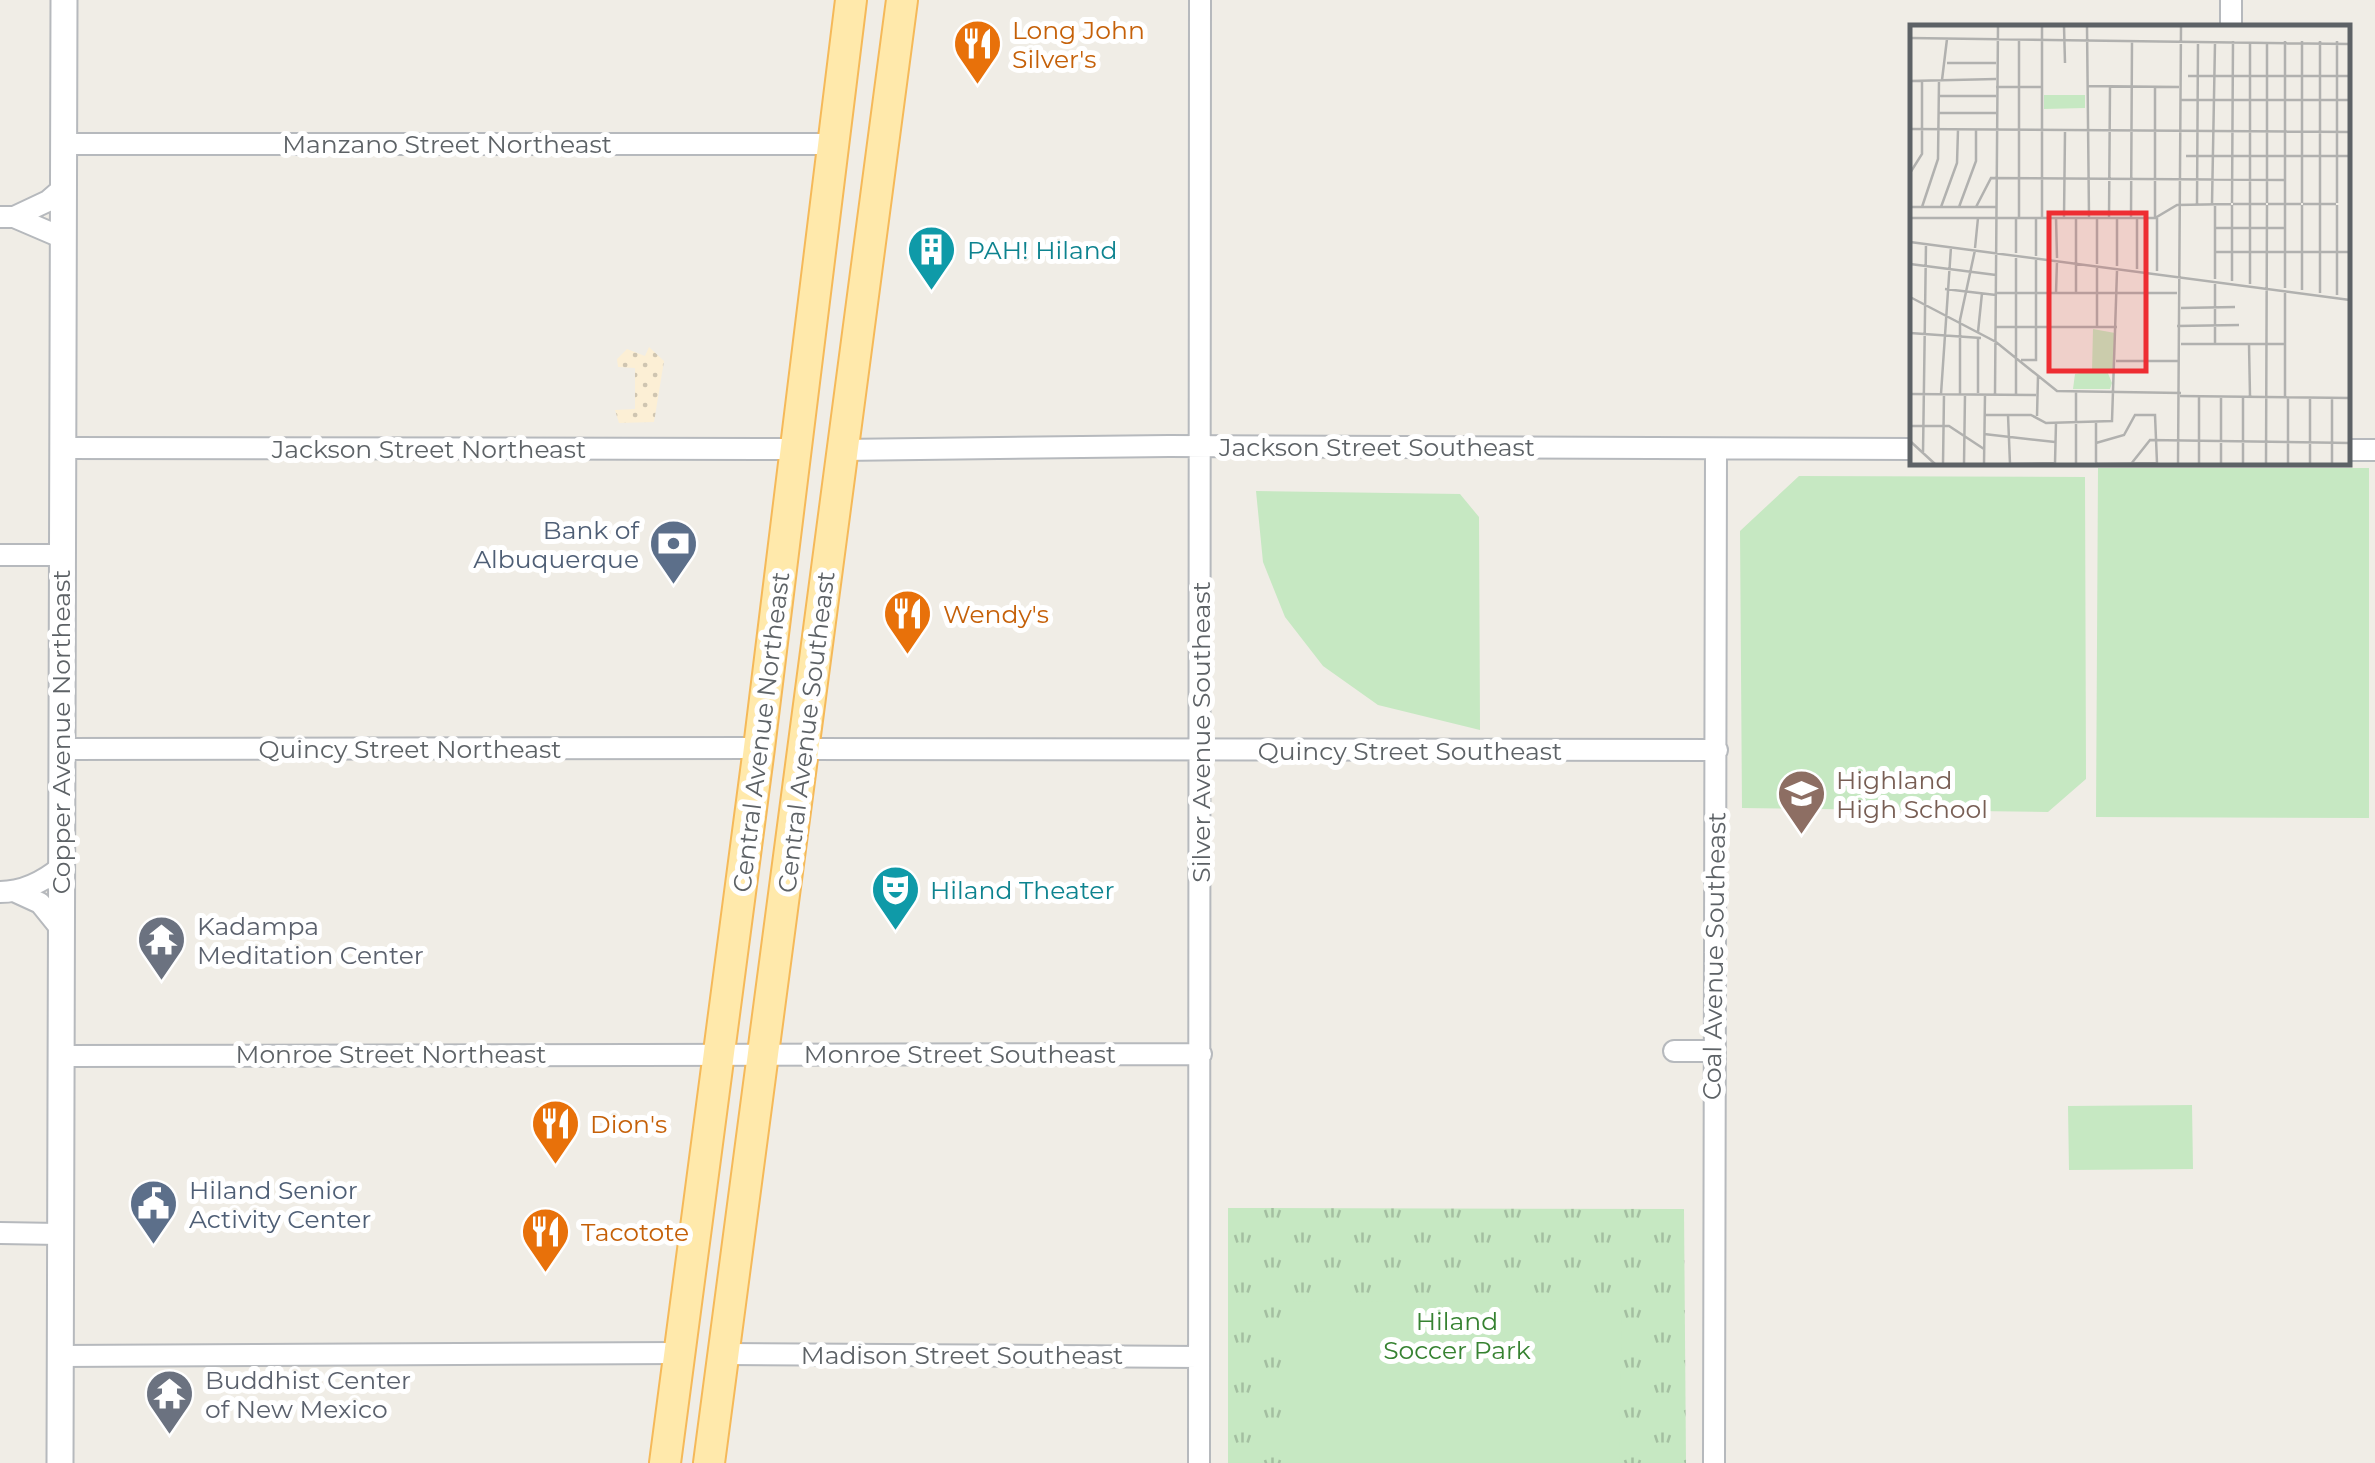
<svg xmlns="http://www.w3.org/2000/svg" width="2375" height="1463" viewBox="0 0 2375 1463" font-family="Montserrat,sans-serif">
	<defs>
		<pattern id="grass-tufts" width="24" height="20" patternUnits="userSpaceOnUse" patternTransform="scale(2.5)"><rect width="24" height="20" fill="#c6e8c2"/><path d="M3 7l-1-3M5 7V3M7 7l1-3M15 17l-1-3M17 17v-4M19 17l1-3" fill="none" stroke="#a4bfa1"/></pattern>
		<pattern id="sand-dots" width="8" height="8" patternUnits="userSpaceOnUse" patternTransform="scale(2.5)"><rect width="8" height="8" fill="#fcefd5"/><path d="M2 2h.1M6 6h.1" fill="none" stroke="#cfc5b1" stroke-width="1.8" stroke-linecap="round"/></pattern>
	</defs>
	<rect width="100%" height="100%" fill="#f0ede6"/>
	<!-- grass -->
	<path fill="url(#grass-tufts)" d="M1228 1208 1684 1209 1686 1463H1228Z"/>
	<!-- sand -->
	<path fill="url(#sand-dots)" d="M649 347 664 361 654 422 619 423 615 410 635 409V368L618 367 617 359 627 349 645 356Z"/>
	<!-- pitch -->
	<path fill="#c6e8c2" d="M2098 468H2369V818L2096 817Z
		M1799 476 2085 477 2086 779 2048 812 1742 808 1740 531Z
		M1256 491 1460 494 1479 517 1480 730 1378 705 1323 666 1285 617 1263 562Z
		M2192 1105 2193 1169 2069 1170 2068 1106Z
		M1622 1301 1619 1463H1285V1302Z"/>
	<g fill="none" stroke-linecap="round" stroke-linejoin="round">
		<defs>
			<path id="minor" d="M2231 28V0
				M62 144H832
				M0 217H14L63 238
				M14 217 48 201 63 188
				M62 448 795 449
				M841 450 1169 446 1912 449
				M2348 450H2375
				M0 555H63
				M61 749 759 748
				M804 749 1717 750
				M0 892C24 892 43 882 61 867
				M16 892 40 903 61 929
				M1674 1051H1712
				M61 1056 1201 1054
				M0 1233 59 1234
				M725 1354 1199 1357
				M60 1356 680 1353
				M1199 1463 1200 0
				M1714 1463 1716 449"/>
			<path id="tertiary" d="M60 1463 64 0"/>
			<path id="primary" d="M665 1463 759 748 851 0
				M709 1463 902 0"/>
		</defs>
		<!-- minor casing -->
		<use href="#minor" stroke="#b6b9bd" stroke-width="24"/>
		<!-- tertiary casing -->
		<use href="#tertiary" stroke="#b6b9bd" stroke-width="29"/>
		<!-- primary casing -->
		<use href="#primary" stroke="#f5b959" stroke-width="34"/>
		<!-- minor -->
		<use href="#minor" stroke="#fff" stroke-width="20"/>
		<!-- tertiary -->
		<use href="#tertiary" stroke="#fff" stroke-width="25"/>
		<!-- primary -->
		<use href="#primary" stroke="#ffe9ab" stroke-width="30"/>
	</g>
	<!-- icons -->
	<defs>
		<symbol id="restaurant-pin" viewBox="-11 -11 22 30"><path d="M0 17L-7.5 6A9.5 9.5 0 1 1 7.5 6Z" fill="#e8710a" stroke="#fff"/><path d="M-5-6h1v4h1v-4h1v4h1v-4h1v5L-1.5 .5V6h-2V.5L-5-1ZM5-6V6H3V1.5H1.5Q1.5-4 5-6Z" fill="#fff"/></symbol>
		<symbol id="building-pin" viewBox="-11 -11 22 30"><path d="M0 17L-7.5 6A9.5 9.5 0 1 1 7.5 6Z" fill="#0f9aa8" stroke="#fff"/><path d="M-4-6H4V6H1V3H-1V6H-4ZM-2.5-4.3h1.7v1.8h-1.7ZM.8-4.3h1.7v1.8H.8ZM-2.5-1h1.7V.8h-1.7ZM.8-1h1.7V.8H.8Z" fill="#fff"/></symbol>
		<symbol id="bank-pin" viewBox="-11 -11 22 30"><path d="M0 17L-7.5 6A9.5 9.5 0 1 1 7.5 6Z" fill="#5c6f8a" stroke="#fff"/><path d="M-6-4H6V4H-6ZM0-2.3a2.3 2.3 0 1 0 0 4.6a2.3 2.3 0 1 0 0-4.6Z" fill="#fff"/></symbol>
		<symbol id="school-pin" viewBox="-11 -11 22 30"><path d="M0 17L-7.5 6A9.5 9.5 0 1 1 7.5 6Z" fill="#8d6e63" stroke="#fff"/><path d="M0-5L7-2L0 1L-7-2ZM-4 1L0 2.5L4 1V4Q0 6-4 4Z" fill="#fff"/></symbol>
		<symbol id="theatre-pin" viewBox="-11 -11 22 30"><path d="M0 17L-7.5 6A9.5 9.5 0 1 1 7.5 6Z" fill="#0f9aa8" stroke="#fff"/><path d="M-5-5.5Q0-4 5-5.5V0Q5 5 0 6Q-5 5-5 0ZM-3.3-2.5H-1v1.5H-3.3ZM1-2.5H3.3v1.5H1ZM-2.8 1Q0 5.5 2.8 1Z" fill="#fff"/></symbol>
		<symbol id="temple-pin" viewBox="-11 -11 22 30"><path d="M0 17L-7.5 6A9.5 9.5 0 1 1 7.5 6Z" fill="#6b7280" stroke="#fff"/><path d="M0-6L5-2H3V0L6.5 2.5H4V6H1.5V3h-3V6H-4V2.5H-6.5L-3 0V-2H-5Z" fill="#fff"/></symbol>
		<symbol id="civic-pin" viewBox="-11 -11 22 30"><path d="M0 17L-7.5 6A9.5 9.5 0 1 1 7.5 6Z" fill="#5c6f8a" stroke="#fff"/><path d="M-.6-6.5H3V-4.5H.6V-3L4-1V1h2V6H-6V1h2V-1L-.6-3ZM-1.2 2.5V6h2.4V2.5Z" fill="#fff"/></symbol>
	</defs>
	<g fill-rule="evenodd">
		<use href="#restaurant-pin" x="950" y="16" width="55" height="75"/>
		<use href="#building-pin" x="904" y="222" width="55" height="75"/>
		<use href="#bank-pin" x="646" y="516" width="55" height="75"/>
		<use href="#restaurant-pin" x="880" y="586" width="55" height="75"/>
		<use href="#school-pin" x="1774" y="766" width="55" height="75"/>
		<use href="#theatre-pin" x="868" y="862" width="55" height="75"/>
		<use href="#temple-pin" x="134" y="912" width="55" height="75"/>
		<use href="#restaurant-pin" x="528" y="1096" width="55" height="75"/>
		<use href="#civic-pin" x="126" y="1176" width="55" height="75"/>
		<use href="#restaurant-pin" x="518" y="1204" width="55" height="75"/>
		<use href="#temple-pin" x="142" y="1366" width="55" height="75"/>
	</g>
	<g text-anchor="middle" dominant-baseline="central" stroke-width="10" stroke-linejoin="round" paint-order="stroke">
		<!-- food labels -->
		<g font-size="25" fill="#c56008" stroke="#fff" text-anchor="start">
			<text x="1012" y="30">Long John<tspan x="1012" dy="29">Silver's</tspan></text>
			<text x="943" y="614">Wendy's</text>
			<text x="590" y="1124">Dion's</text>
			<text x="581" y="1232">Tacotote</text>
		</g>
		<!-- street labels -->
		<g font-size="25" fill="#5d6266" stroke="#fff">
			<text x="447" y="144">Manzano Street Northeast</text>
			<text x="1377" y="447">Jackson Street Southeast</text>
			<text x="429" y="449">Jackson Street Northeast</text>
			<text transform="translate(61 732) rotate(-90)">Copper Avenue Northeast</text>
			<text transform="translate(761 732) rotate(-83)">Central Avenue Northeast</text>
			<text transform="translate(806 732) rotate(-83)">Central Avenue Southeast</text>
			<text transform="translate(1201 732) rotate(-90)">Silver Avenue Southeast</text>
			<text x="410" y="749">Quincy Street Northeast</text>
			<text x="1410" y="751">Quincy Street Southeast</text>
			<text transform="translate(1714 956) rotate(-89)">Coal Avenue Southeast</text>
			<text x="391" y="1054">Monroe Street Northeast</text>
			<text x="960" y="1054">Monroe Street Southeast</text>
			<text x="962" y="1355">Madison Street Southeast</text>
		</g>
		<!-- culture labels -->
		<g font-size="25" fill="#0d838f" stroke="#fff" text-anchor="start">
			<text x="967" y="250">PAH! Hiland</text>
			<text x="930" y="890">Hiland Theater</text>
		</g>
		<!-- service labels -->
		<g font-size="25" fill="#4e5e75" stroke="#fff" text-anchor="end">
			<text x="639" y="530">Bank of<tspan x="639" dy="29">Albuquerque</tspan></text>
			<text x="189" y="1190" text-anchor="start">Hiland Senior<tspan x="189" dy="29">Activity Center</tspan></text>
		</g>
		<!-- education labels -->
		<g font-size="25" fill="#785e54" stroke="#fff" text-anchor="start">
			<text x="1836" y="780">Highland<tspan x="1836" dy="29">High School</tspan></text>
		</g>
		<!-- worship labels -->
		<g font-size="25" fill="#5b616d" stroke="#fff" text-anchor="start">
			<text x="197" y="926">Kadampa<tspan x="197" dy="29">Meditation Center</tspan></text>
			<text x="205" y="1380">Buddhist Center<tspan x="205" dy="29">of New Mexico</tspan></text>
		</g>
		<!-- park labels -->
		<g font-size="25" fill="#368231" stroke="#fff">
			<text x="1457" y="1321">Hiland<tspan x="1457" dy="29">Soccer Park</tspan></text>
		</g>
	</g>
	<!-- overview -->
	<g transform="translate(1910 25)">
		<rect width="440" height="440" fill="#f0ede6"/>
		<path d="M134 70H175V83L134 84Z" fill="#c6e8c2"/>
		<path d="M183 304 205 308V346H197L202 358 200 364H163L165 349 182 346Z" fill="#c6e8c2"/>
		<path fill="none" stroke="#b1b1af" stroke-width="2.5" d="M154 1 155 38M177 1 179 192M0 13 440 19M37 38H86M278 51H440M32 55 37 14M0 56 86 54M177 61 269 62M86 62H132M29 71H86M271 75H440M29 88H86M0 104 440 107M276 131H440M0 148 12 129V56M322 178 323 16M357 178V19M392 178V16M427 178V16M287 179 288 17M302 179 305 18M323 179H356M358 179H391M393 179H426M0 182H86M12 182 28 134 29 56M31 182 47 138 48 105M49 182 66 136V105M66 182 81 153 374 155M109 192V15M132 192V1M146 192 147 233M154 192 155 107M166 192V268M187 192V239M221 192 222 15M0 193H245L267 180 321 179M199 193 200 61M245 193V62M305 203H375M0 217 440 275M65 223 68 193M305 227H440M106 228V192M106 231V370M126 231V194M0 239 86 250M207 241V192M227 244V192M247 246V192M305 254V179M322 256V180M340 259V17M375 263V16M35 264 86 270M392 265V180M375 266V372M86 268H267M146 268 147 236M410 268V16M427 270V180M0 272 86 317 147 366 271 368M271 283 325 282M267 301 329 300M86 302H207M187 302V242M68 307 72 268M0 308 71 313M271 319H375M305 319V257M339 319 340 371M111 335H126V233M206 336H268M68 368V314M0 369 126 370M31 369 41 222M50 369V295L65 225M85 369 88 1M270 371 440 373M289 372V439M333 372V439M400 373V439M422 373V439M74 390H121L136 398 202 396 207 246M98 390 100 439 145 438 146 398M127 391 128 351M186 398V437L187 439 247 438 245 390H225L214 410 186 418M0 401H39L74 424M74 409 145 417M0 416 25 439M13 428 16 219M33 439 34 369M54 439 55 369M74 439 75 369M166 439V367M221 439 240 415 440 418M268 439 271 1M311 439V372M356 439 357 180M378 439V372"/>
		<path fill="#ee2d32" fill-opacity="0.15" stroke="#ee2d32" stroke-width="5" d="M139 188H236V346H139Z"/>
		<rect width="440" height="440" fill="none" stroke="#5d6266" stroke-width="5"/>
	</g>
</svg>
